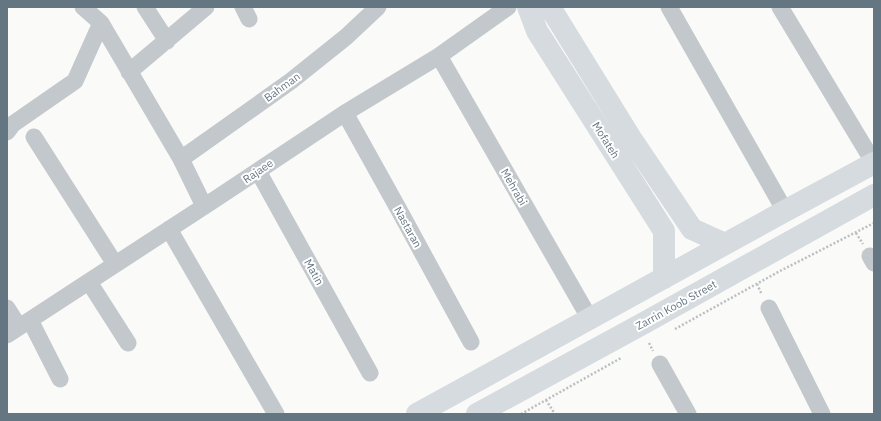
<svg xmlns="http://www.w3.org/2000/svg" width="881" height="421" viewBox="0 0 881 421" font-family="'IBM Plex Sans',sans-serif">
	<rect width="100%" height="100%" fill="#fafaf8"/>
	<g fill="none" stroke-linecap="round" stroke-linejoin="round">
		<!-- path -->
		<path stroke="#bbbfc2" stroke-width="2.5" stroke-dasharray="2 2" stroke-linecap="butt" d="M856 233 863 244
			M757 284 762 295
			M675 329 780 271 874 223
			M649 343 653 351
			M546 400 555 414
			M521 414 621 358"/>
		<!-- street -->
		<path stroke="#c3c8cc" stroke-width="17" d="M83 7 101 23 181 159 204 206
			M145 7 167 41
			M243 7 249 19
			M669 7 785 211
			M780 7 874 163
			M439 56 590 319
			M129 72 206 7
			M345 113 399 210 471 342
			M7 132 13 124 75 81 101 23
			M34 137 115 264
			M181 159 291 81 346 37 378 7
			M258 171 370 373
			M169 229 276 414
			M870 256 874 263
			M89 282 128 343
			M7 308 19 327
			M769 308 822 414
			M30 320 60 379
			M7 335 217 198 345 113 439 56 508 7
			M660 364 688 414"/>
		<!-- secondary -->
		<path stroke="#d6dbdf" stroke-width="22" d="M528 7 537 31 664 231V278
			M545 7 553 12 632 140 692 229 725 244
			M417 414 785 211 874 163
			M477 414 644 323 874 195"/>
	</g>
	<g text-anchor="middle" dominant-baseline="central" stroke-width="4" stroke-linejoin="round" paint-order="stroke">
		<!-- street labels -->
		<g font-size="11" fill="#657683" stroke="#fff">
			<text transform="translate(282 87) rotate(-36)">Bahman</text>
			<text transform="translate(606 140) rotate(58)">Mofateh</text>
			<text transform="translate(258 171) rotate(-34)">Rajaee</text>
			<text transform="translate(514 187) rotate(60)">Mehrabi</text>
			<text transform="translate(408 227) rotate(61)">Nastaran</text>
			<text transform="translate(314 272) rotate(61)">Matin</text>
			<text transform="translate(676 305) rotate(-29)">Zarrin Koob Street</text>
		</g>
	</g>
	<!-- border -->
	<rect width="881" height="421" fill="none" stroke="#657683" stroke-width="16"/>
</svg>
